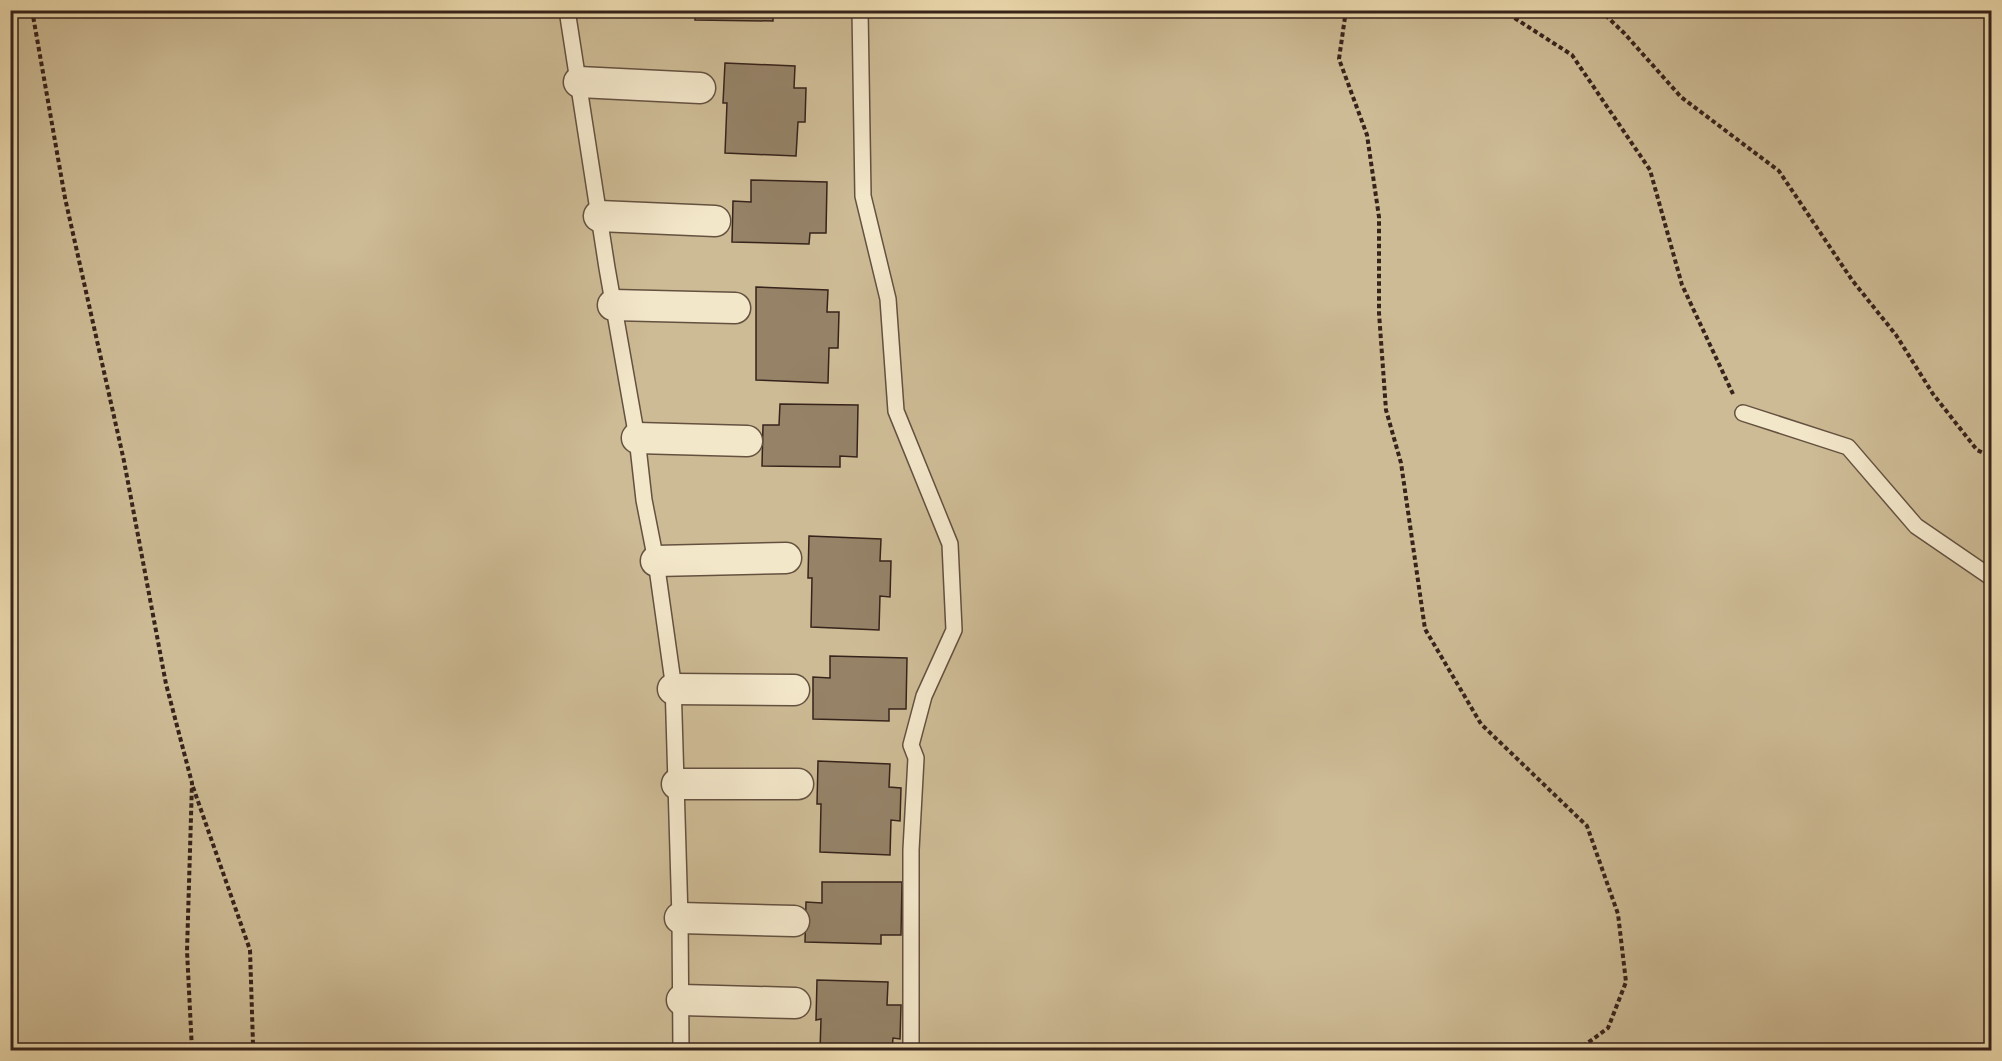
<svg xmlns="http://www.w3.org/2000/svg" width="2002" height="1061" viewBox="0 0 2002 1061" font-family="'IM FELL French Canon',serif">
	<rect width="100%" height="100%" fill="#ecdaae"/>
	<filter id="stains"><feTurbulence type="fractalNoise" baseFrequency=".00333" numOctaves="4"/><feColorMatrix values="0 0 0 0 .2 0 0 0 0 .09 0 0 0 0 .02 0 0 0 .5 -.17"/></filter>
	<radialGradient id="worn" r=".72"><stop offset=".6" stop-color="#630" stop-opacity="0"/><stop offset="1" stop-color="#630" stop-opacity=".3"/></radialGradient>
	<!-- green -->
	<path fill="#cdbb95" stroke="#826f58" stroke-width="1.5" d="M10 11H1991V1050H11Z"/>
	<!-- building -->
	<path fill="#958267" stroke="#36231b" stroke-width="1.5" d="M695 10H773V21L695 20Z
		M725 63 795 66 794 88H806L805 122H798L796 156 725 153 727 103H723Z
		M751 180 827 182 826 233H810L809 244 732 242 733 201 751 202Z
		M756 287 828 290 827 312H839L838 348H829L828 383 756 380Z
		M780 404 858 405 857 457 840 456V467L762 466 763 425H779Z
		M809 536 881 539 880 561H891L890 597 880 596 879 630 811 627 812 578H808Z
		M830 656 907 658 906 709H889V721L813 719V677L830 678Z
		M818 761 890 764 889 787 901 788 900 821 891 820 890 855 820 852 821 804H817Z
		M822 882H902L901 935H881V944L805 942 806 902 822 903Z
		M817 980 888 982 887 1005H901L900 1039 893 1038 892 1050H820L821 1019 816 1020Z"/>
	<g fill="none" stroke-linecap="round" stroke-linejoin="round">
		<defs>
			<path id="lane" d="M567 10 607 268 637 438 644 500 656 561 673 682 680 918 681 1050
				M860 10 863 196 888 299 896 411 950 544 954 630 924 696 911 745 916 758 911 850V1050
				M1743 413 1848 447 1916 526 1992 578"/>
			<path id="street" d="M579 82 700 88
				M599 216 715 221
				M613 305 735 308
				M637 438 747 441
				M656 561 786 558
				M673 689 794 690
				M677 784H798
				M680 918 794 921
				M682 1000 795 1003"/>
		</defs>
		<!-- lane casing -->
		<use href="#lane" stroke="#645140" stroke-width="18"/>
		<!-- street casing -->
		<use href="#street" stroke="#645140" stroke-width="33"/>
		<!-- path -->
		<path stroke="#36231b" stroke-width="4" stroke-dasharray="4.5 3" stroke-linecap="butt" d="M32 10 65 198 124 461 166 684 192 783 187 951 192 1050
			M1346 10 1339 59 1367 135 1379 217V313L1386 410 1401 463 1425 629 1481 724 1587 826 1618 914 1626 982 1608 1028 1578 1050
			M1502 10 1572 55 1650 170 1682 285 1733 394
			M1600 10 1624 33 1681 97 1779 171 1852 280 1896 335 1933 394 1977 450 1992 457
			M193 787 250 950 253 1044 250 1050"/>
		<!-- lane -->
		<use href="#lane" stroke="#f3e7ca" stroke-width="15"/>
		<!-- street -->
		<use href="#street" stroke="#f3e7ca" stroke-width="30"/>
	</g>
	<!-- margin -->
	<rect width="2002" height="1061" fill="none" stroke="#ecdaae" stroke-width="36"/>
	<rect x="12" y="12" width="1978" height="1037" fill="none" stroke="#36231b" stroke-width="3"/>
	<rect x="18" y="18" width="1966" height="1025" fill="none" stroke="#36231b" stroke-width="1.5"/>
	<rect width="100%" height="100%" filter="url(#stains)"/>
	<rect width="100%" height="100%" fill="url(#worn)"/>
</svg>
